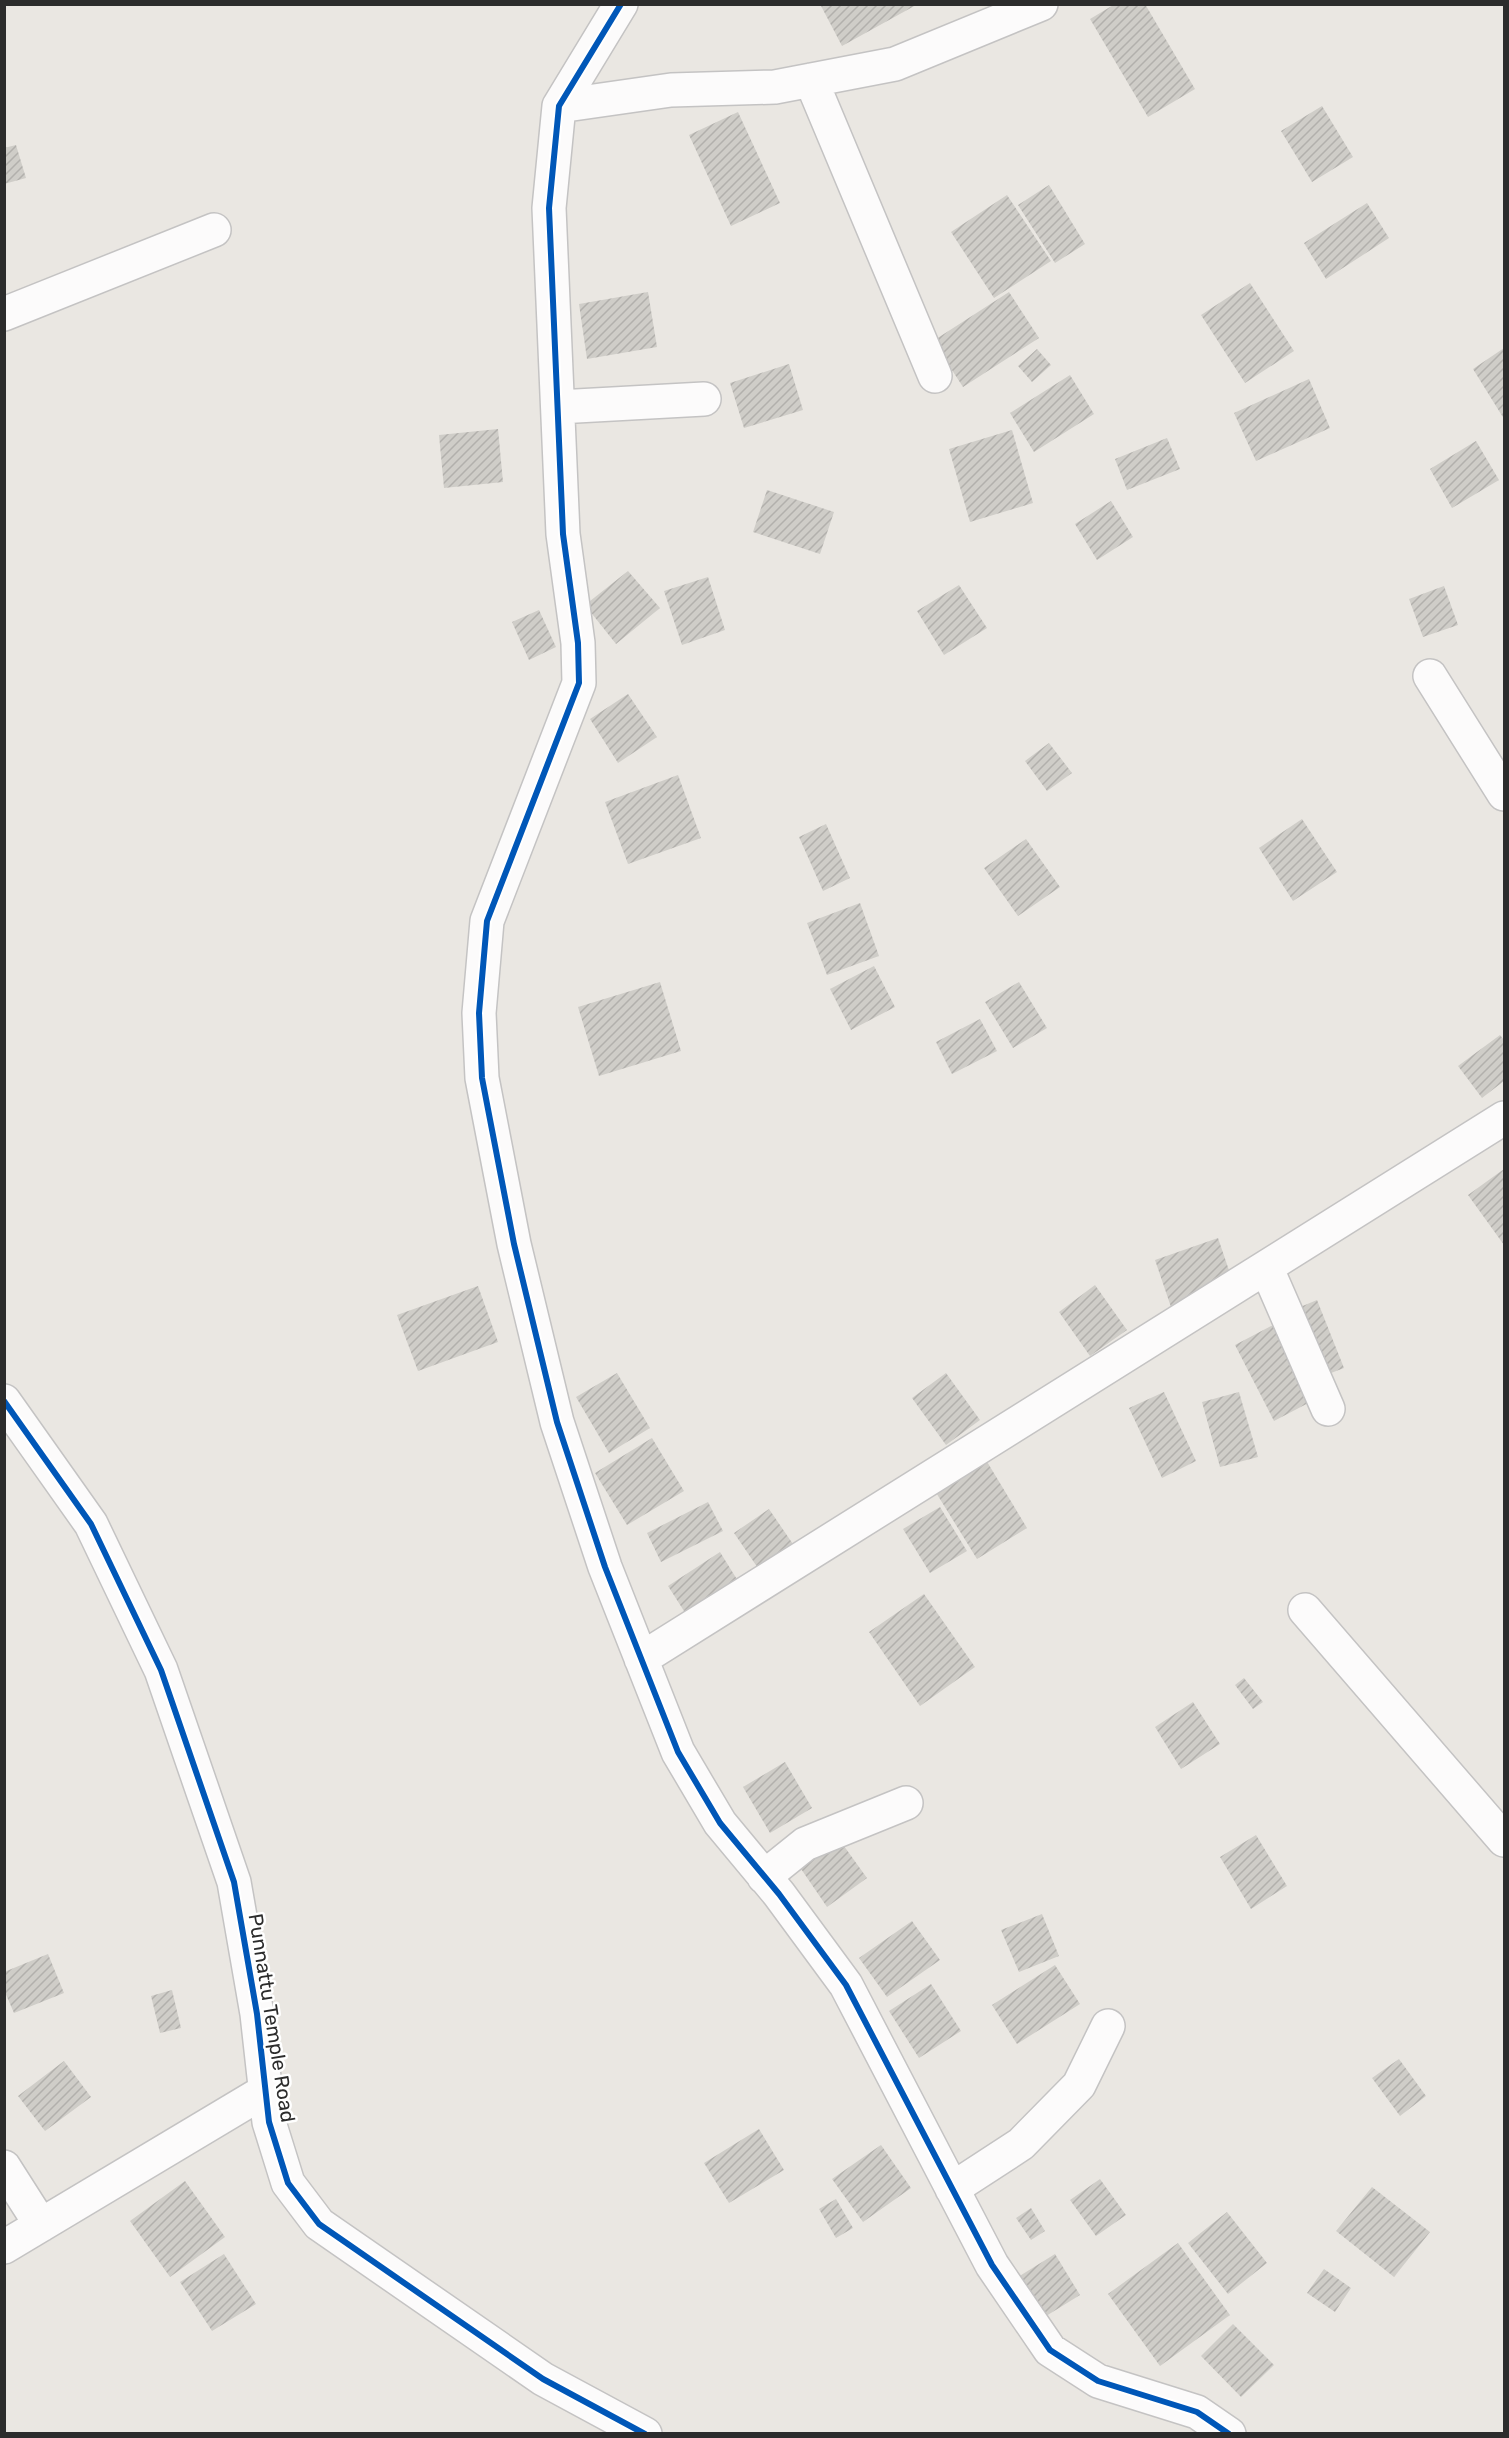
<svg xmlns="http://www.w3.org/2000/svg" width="1509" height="2438" viewBox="0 0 1509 2438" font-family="Rubik,sans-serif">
	<defs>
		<pattern id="building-hatch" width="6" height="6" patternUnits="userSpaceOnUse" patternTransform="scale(1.5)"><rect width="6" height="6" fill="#cfcdc8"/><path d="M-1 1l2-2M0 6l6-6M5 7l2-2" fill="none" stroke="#b2b0ac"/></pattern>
	</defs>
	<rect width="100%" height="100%" fill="#eae7e2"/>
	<!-- building -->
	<path fill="url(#building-hatch)" d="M820 4H918L842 46Z
		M1115 4H1145L1195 89 1148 117 1090 19Z
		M1322 106 1353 157 1312 182 1281 131Z
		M738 112 780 203 731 226 689 135Z
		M16 145 26 178 4 184V148Z
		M1049 185 1085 244 1055 263 1018 205Z
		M1007 195 1051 261 994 298 951 232Z
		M1367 203 1389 238 1326 279 1304 243Z
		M1250 283 1294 351 1245 383 1201 315Z
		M648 292 657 347 587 359 579 304Z
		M1009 292 1039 338 963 387 933 341Z
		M1504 348V419L1473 369Z
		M1037 349 1051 365 1032 382 1018 366Z
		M789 364 803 410 744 428 730 383Z
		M1070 375 1094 414 1034 452 1010 413Z
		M1309 379 1330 428 1256 461 1234 413Z
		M498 429 503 482 444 488 439 435Z
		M1012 430 1033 503 970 522 949 449Z
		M1167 438 1180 469 1127 490 1115 459Z
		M1476 441 1499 480 1452 508 1430 469Z
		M767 490 834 512 820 554 753 532Z
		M1111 501 1133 537 1097 560 1075 524Z
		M628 571 660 608 616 644 585 605Z
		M708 577 725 630 682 645 664 591Z
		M959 585 987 628 944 655 917 611Z
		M1444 586 1458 625 1423 637 1409 599Z
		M539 610 556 647 529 660 512 622Z
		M628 694 657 737 618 763 590 719Z
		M1049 743 1072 773 1047 791 1025 761Z
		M678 775 701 838 628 864 605 802Z
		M1302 819 1337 872 1293 901 1259 848Z
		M826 824 850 878 823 891 799 837Z
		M1026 839 1060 887 1018 916 984 868Z
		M860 903 879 956 827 975 807 923Z
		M874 966 895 1007 851 1030 830 989Z
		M660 982 681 1051 599 1076 578 1007Z
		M1019 982 1047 1028 1013 1048 985 1002Z
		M980 1019 997 1051 952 1074 936 1042Z
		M1500 1035 1504 1040V1081L1482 1098 1458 1066Z
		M1504 1169V1245L1468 1195Z
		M1218 1238 1234 1285 1171 1307 1155 1260Z
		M1095 1285 1127 1330 1090 1356 1059 1312Z
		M478 1286 498 1342 418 1371 397 1315Z
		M1317 1300 1344 1368 1318 1378 1293 1310Z
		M1277 1323 1316 1399 1274 1421 1235 1345Z
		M617 1373 650 1428 609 1453 576 1397Z
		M946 1373 980 1420 946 1445 912 1398Z
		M1164 1392 1196 1461 1162 1478 1129 1408Z
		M1239 1392 1258 1457 1220 1467 1202 1402Z
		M652 1438 684 1491 627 1525 595 1473Z
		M986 1460 1027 1528 977 1559 935 1491Z
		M708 1502 723 1531 661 1562 647 1533Z
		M940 1507 967 1551 930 1573 903 1529Z
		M769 1509 797 1550 762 1574 734 1533Z
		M720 1552 743 1589 691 1622 668 1586Z
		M924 1594 975 1667 920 1706 869 1632Z
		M1244 1678 1263 1702 1253 1709 1235 1685Z
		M1193 1702 1220 1744 1181 1769 1155 1727Z
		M785 1762 812 1808 770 1833 743 1787Z
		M836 1835 867 1878 827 1907 797 1863Z
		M1256 1835 1287 1886 1251 1909 1220 1857Z
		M1042 1914 1059 1956 1019 1972 1001 1930Z
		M912 1921 940 1960 887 1997 859 1958Z
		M48 1954 64 1993 14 2013 4 1990V1972Z
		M1055 1965 1080 2004 1017 2044 992 2005Z
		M931 1984 961 2031 919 2058 889 2011Z
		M172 1990 181 2028 160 2033 151 1996Z
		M1399 2059 1426 2096 1400 2116 1372 2078Z
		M64 2061 91 2097 45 2131 18 2096Z
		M759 2129 784 2170 729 2203 704 2163Z
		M881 2145 911 2188 863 2222 832 2179Z
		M1100 2179 1126 2215 1096 2236 1070 2200Z
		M185 2181 225 2237 170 2277 130 2221Z
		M1372 2187 1430 2232 1394 2277 1336 2231Z
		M836 2199 853 2228 836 2238 819 2209Z
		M1031 2208 1045 2231 1031 2240 1016 2218Z
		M1227 2212 1267 2263 1228 2294 1188 2243Z
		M1178 2243 1230 2315 1160 2366 1108 2294Z
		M224 2254 256 2304 212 2331 180 2282Z
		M1055 2254 1080 2295 1038 2321 1013 2280Z
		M1324 2269 1351 2288 1335 2312 1307 2293Z
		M1233 2324 1274 2365 1241 2397 1201 2356Z"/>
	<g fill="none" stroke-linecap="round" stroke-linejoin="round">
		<defs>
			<path id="street" d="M621 4 559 106 549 208 563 534 578 643 579 683 487 921 479 1013 482 1078 514 1244 557 1422 605 1567 678 1752 720 1823 779 1894 846 1985 992 2265 1050 2350 1098 2381 1197 2412 1229 2434
				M811 80 935 376
				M559 106 671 90 775 87 895 64 1041 4
				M4 314 214 230
				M558 407 704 399
				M1430 676 1504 794
				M1267 1269 1328 1409
				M4 1401 91 1524 161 1670 234 1882 257 2014 269 2122 288 2183 319 2224 543 2379 645 2434
				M1305 1610 1504 1840
				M641 1659 1504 1118
				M764 1877 805 1844 906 1803
				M4 2167 41 2225
				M952 2189 1021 2144 1079 2085 1108 2026
				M4 2247 265 2091"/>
		</defs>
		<!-- street casing -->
		<use href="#street" stroke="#c4c3c3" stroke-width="36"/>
		<!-- street -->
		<use href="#street" stroke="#fcfbfb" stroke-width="33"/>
		<defs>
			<path id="cycleway" d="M621 4 559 106 549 208 563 534 578 643 579 683 487 921 479 1013 482 1078 514 1244 557 1422 605 1567 678 1752 720 1823 779 1894 846 1985 992 2265 1050 2350 1098 2381 1197 2412 1229 2434
				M4 1401 91 1524 161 1670 234 1882 257 2014 269 2122 288 2183 319 2224 543 2379 645 2434"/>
		</defs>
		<!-- cycleway casing -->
		<use href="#cycleway" stroke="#fff" stroke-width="10"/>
		<!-- cycleway -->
		<use href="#cycleway" stroke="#0057b8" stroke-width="6"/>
	</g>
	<g text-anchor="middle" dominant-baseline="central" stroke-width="5" stroke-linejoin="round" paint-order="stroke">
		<!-- street labels -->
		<g font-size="20" fill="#2c2c2c" stroke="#fff">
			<text transform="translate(272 2018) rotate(81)">Punnattu Temple Road</text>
		</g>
	</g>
	<!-- border -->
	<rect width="1509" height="2438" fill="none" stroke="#2c2c2c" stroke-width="12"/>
</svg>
